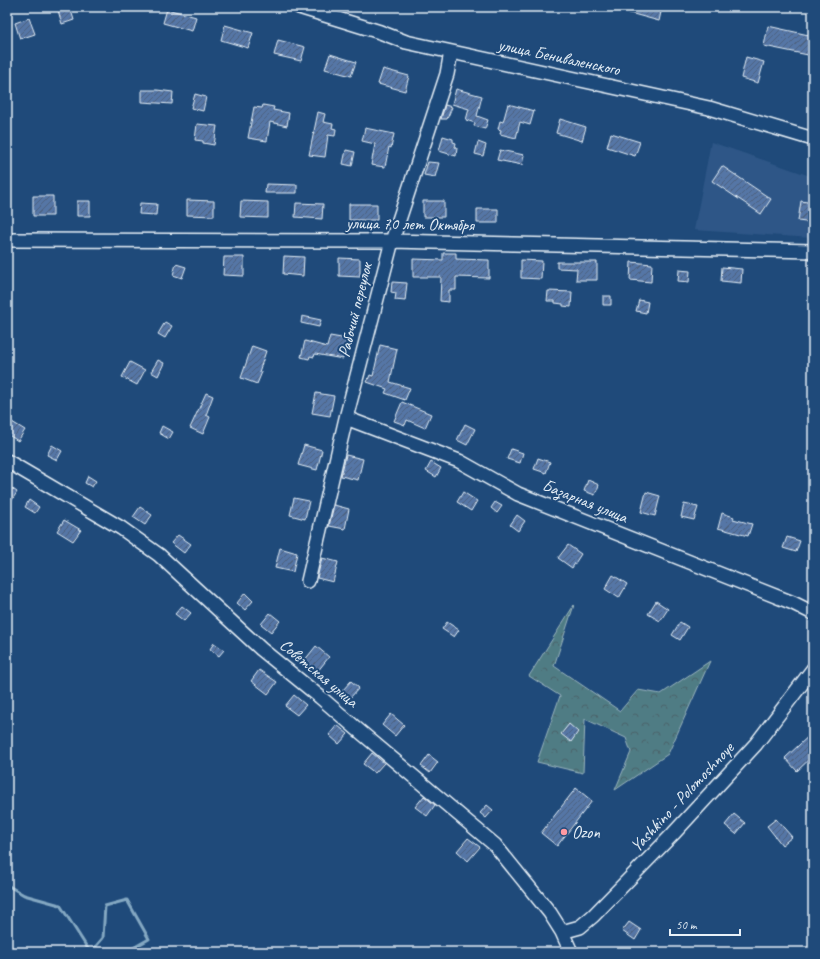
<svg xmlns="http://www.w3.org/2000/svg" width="820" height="959" viewBox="0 0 820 959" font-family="Caveat,sans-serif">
	<defs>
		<pattern id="forest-crowns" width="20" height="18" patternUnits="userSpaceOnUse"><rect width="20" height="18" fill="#4f7b84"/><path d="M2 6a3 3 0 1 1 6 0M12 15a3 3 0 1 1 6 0" fill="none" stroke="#4b646a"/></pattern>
		<pattern id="building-hatch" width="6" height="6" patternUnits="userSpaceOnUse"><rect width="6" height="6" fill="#5476a6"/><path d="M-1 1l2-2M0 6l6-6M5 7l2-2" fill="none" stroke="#4e617d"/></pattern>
	</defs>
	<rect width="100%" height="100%" fill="#1f4a7a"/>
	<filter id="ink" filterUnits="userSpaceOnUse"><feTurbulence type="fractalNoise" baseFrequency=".025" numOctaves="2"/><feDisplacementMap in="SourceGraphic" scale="8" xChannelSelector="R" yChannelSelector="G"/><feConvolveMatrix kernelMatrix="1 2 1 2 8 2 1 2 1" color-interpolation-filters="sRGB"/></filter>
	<g filter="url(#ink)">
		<!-- built -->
		<path fill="#2f5787" d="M711 142 813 177V238L694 230Z"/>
		<!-- forest -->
		<path fill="url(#forest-crowns)" stroke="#9cb6be" d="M574 605 554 666 620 711 638 690 661 694 710 661 668 754 615 790 631 752 626 738 585 719 583 773 537 762 560 696 529 676Z"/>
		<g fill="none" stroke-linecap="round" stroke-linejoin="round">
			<!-- stream -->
			<path stroke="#84a8c2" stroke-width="3" d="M7 885 24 895 60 905 90 952
				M91 952 103 938 105 906 127 900 149 939 126 952"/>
		</g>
		<!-- building -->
		<path fill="url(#building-hatch)" stroke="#e8f1f8" d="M57 7H70L74 20 62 24Z
			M615 7H658L657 11 661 12 659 21 615 9Z
			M167 9 196 17 192 31 163 23Z
			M29 18 35 34 20 39 15 23Z
			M225 25 253 33 248 48 221 40Z
			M768 26 813 36V56L764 46Z
			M278 40 305 47 301 61 274 55Z
			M330 54 356 62 351 76 325 69Z
			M746 57 764 62 758 83 741 78Z
			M383 69 409 76 405 91 378 84Z
			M456 89 482 96 477 116 488 120 485 129 474 126 475 123 466 120 469 109 452 104Z
			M142 90H157L173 92 172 104 142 102Z
			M195 94 206 97 203 111 191 108Z
			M508 104 534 111 530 125 520 122 516 138 500 134 501 130 498 129 500 121 503 122Z
			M263 105 274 107 273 110 289 113 287 126 270 122 267 141 248 138 254 107 262 108Z
			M445 105 452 107 447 119H441Z
			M318 112 325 114 323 122 333 124 332 128 336 129 335 136 328 135 325 157 309 155Z
			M560 119 586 127 582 141 556 133Z
			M197 124 217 126 214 145 203 143V141L195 140Z
			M365 128 394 134 391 148 389 147 385 167 371 165 375 144 362 141Z
			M611 133 640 142 635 156 607 147Z
			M443 136 453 139V142L456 143 455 147 457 148 456 156 439 151Z
			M478 142 486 145 483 156 475 154Z
			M346 150 355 152 352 166 343 164Z
			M500 150 524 155 522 165 497 160Z
			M428 162 439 163 435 177 424 175Z
			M722 166 771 199 761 214 712 181Z
			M266 184 297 185V193H265Z
			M33 196H53V216H33Z
			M187 200 214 201V216L187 215Z
			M77 201H90V216H77Z
			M241 201 268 202V218L240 217Z
			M423 201H444V217H423Z
			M801 201 813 203V223L798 221Z
			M140 203 157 204 156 215 139 214Z
			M296 203 323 204 322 219 295 217Z
			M349 204H377V220H349Z
			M477 209H498V223H477Z
			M443 253H456V259L489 260V278L456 277V290H449V302L440 301 441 277H413V259L443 260Z
			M284 256 304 257 303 276 283 274Z
			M224 257H244V276L223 275Z
			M339 258 360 259V277L339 276Z
			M521 260 542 261 541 279 521 278Z
			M557 262H597V280H576L577 269 557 268Z
			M631 262 652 264 651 282 630 280Z
			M176 264 186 267 182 278 173 275Z
			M722 267 742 269 741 283 721 281Z
			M679 270 690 271 689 282 678 281Z
			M392 282 407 283 405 301 395 300 396 293 391 292Z
			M548 291 572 292 571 307 563 306V304L555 303V301H547Z
			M603 296H611V305H603Z
			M639 300 648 302 646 313 636 311Z
			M302 316 321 320 319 327 301 323Z
			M165 322 172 326 165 338 158 334Z
			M330 336 347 339 343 359 315 354 314 357 310 356 309 359 301 357 305 341 327 347Z
			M380 345 397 349 390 382 410 388 405 400 385 393 387 389 367 382 370 375 373 376Z
			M252 346 266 351 259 372H262L257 384 241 378Z
			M158 360 164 363 158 376 151 372Z
			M130 362 145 370 137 385 122 377Z
			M206 393 213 396 206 415 210 417 203 434 190 428Z
			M316 393 334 396 330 416 312 413Z
			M402 402 431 414 425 428 407 420 405 425 394 421Z
			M12 422 25 430 18 441 7 434V431Z
			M465 424 475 429 467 445 457 440Z
			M162 426 173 432 169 439 159 433Z
			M52 445 62 451 57 460 47 455Z
			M304 445 322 450 317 470 298 465Z
			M511 449 523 453 520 463 507 459Z
			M346 455 363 459 358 480 341 476Z
			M538 458 550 462 546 473 534 469Z
			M431 462 441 468 436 477 426 471Z
			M88 476 96 481 92 487 85 483Z
			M588 480 599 485 595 495 584 491Z
			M10 487 17 492 7 508V491Z
			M463 492 477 501 471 511 457 502Z
			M646 492 660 496 655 516 641 512Z
			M294 498 309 501 305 519 290 515Z
			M29 500 39 507 35 513 25 507Z
			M495 502 502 506 497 513 491 508Z
			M684 504 698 507 694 520 681 517Z
			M334 505 349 509 345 529 329 526Z
			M140 507 152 515 145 525 133 517Z
			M722 513 734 517 733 519 752 524 748 536 718 528Z
			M517 515 525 521 518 531 510 525Z
			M64 520 81 530 73 541 57 531Z
			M178 535 191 544 184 553 171 543Z
			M787 537 800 541 796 552 783 548Z
			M568 545 581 554 572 568 558 558Z
			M280 548 297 553 293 572 275 568Z
			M322 558 338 562 333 582 317 578Z
			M613 575 627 584 619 598 605 589Z
			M245 593 253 601 245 610 237 603Z
			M656 601 668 609 660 621 648 614Z
			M182 606 191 613 184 621 175 614Z
			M270 613 280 621 271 632 261 624Z
			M447 622 459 630 454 637 442 629Z
			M680 622 688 627 680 640 672 635Z
			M214 643 224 650 219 656 210 649Z
			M316 646 329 657 317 672 304 661Z
			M259 670 277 682 268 694 251 681Z
			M351 681 359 688 350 698 342 691Z
			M294 695 306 705 297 715 285 706Z
			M391 714 404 725 395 736 382 725Z
			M569 724 578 732 571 742 561 734Z
			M337 725 348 734 339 744 329 735Z
			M813 732V756L797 771 785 758Z
			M372 753 384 763 375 773 363 764Z
			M429 755 438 762 430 773 421 766Z
			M576 788 592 801 557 846 541 833Z
			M424 796 435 805 427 816 415 807Z
			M487 805 493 810 486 818 480 813Z
			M734 814 745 823 736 834 725 825Z
			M776 819 792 837 782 845 767 826Z
			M468 838 480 847 468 861 457 851Z
			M629 922 641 930 635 940 622 931Z"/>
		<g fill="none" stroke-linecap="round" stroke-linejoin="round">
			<defs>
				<path id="minor" d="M299 7 380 32 406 42 709 108 813 139
					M7 240 392 241 813 251
					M346 418 459 461 518 494 793 603 813 613
					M7 461 121 528 159 555 261 649 320 697 357 729 495 845 550 913 562 932 571 952
					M308 581 346 418 392 241 447 74 451 52
					M562 932 580 927 593 916 673 834 756 744 813 669"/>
			</defs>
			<!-- minor casing -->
			<use href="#minor" stroke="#e8f1f8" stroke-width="16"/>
			<!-- minor -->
			<use href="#minor" stroke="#1f4a7a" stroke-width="13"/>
		</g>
	</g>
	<!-- markers -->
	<circle fill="#ff9aa2" stroke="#1f4a7a" stroke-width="1.5" cx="564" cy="832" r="4"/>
	<g text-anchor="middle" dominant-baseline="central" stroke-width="4" stroke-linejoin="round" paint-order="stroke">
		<!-- street labels -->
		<g font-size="17" fill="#e8f1f8" stroke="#1f4a7a">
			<text transform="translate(559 57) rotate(12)">улица Бениваленского</text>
			<text transform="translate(410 224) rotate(1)">улица 70 лет Октября</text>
			<text transform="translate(355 310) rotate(-76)">Рабочий переулок</text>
			<text transform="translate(585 501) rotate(22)">Базарная улица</text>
			<text transform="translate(319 673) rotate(40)">Советская улица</text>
			<text transform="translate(682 797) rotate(-47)">Yashkino - Polomoshnoye</text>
		</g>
		<!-- poi labels -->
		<g font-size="17" fill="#e8f1f8" stroke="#1f4a7a" text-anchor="start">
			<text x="572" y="832">Ozon</text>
		</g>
	</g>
	<!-- margin -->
	<rect width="820" height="959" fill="none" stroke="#1f4a7a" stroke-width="24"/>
	<rect x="12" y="12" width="796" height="935" fill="none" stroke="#e8f1f8" stroke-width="1.5" filter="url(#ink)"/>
	<!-- scale -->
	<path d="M670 929v6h70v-6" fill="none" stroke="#e8f1f8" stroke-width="2"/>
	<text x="676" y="929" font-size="12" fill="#e8f1f8" stroke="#1f4a7a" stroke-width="3" paint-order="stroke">50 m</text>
</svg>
